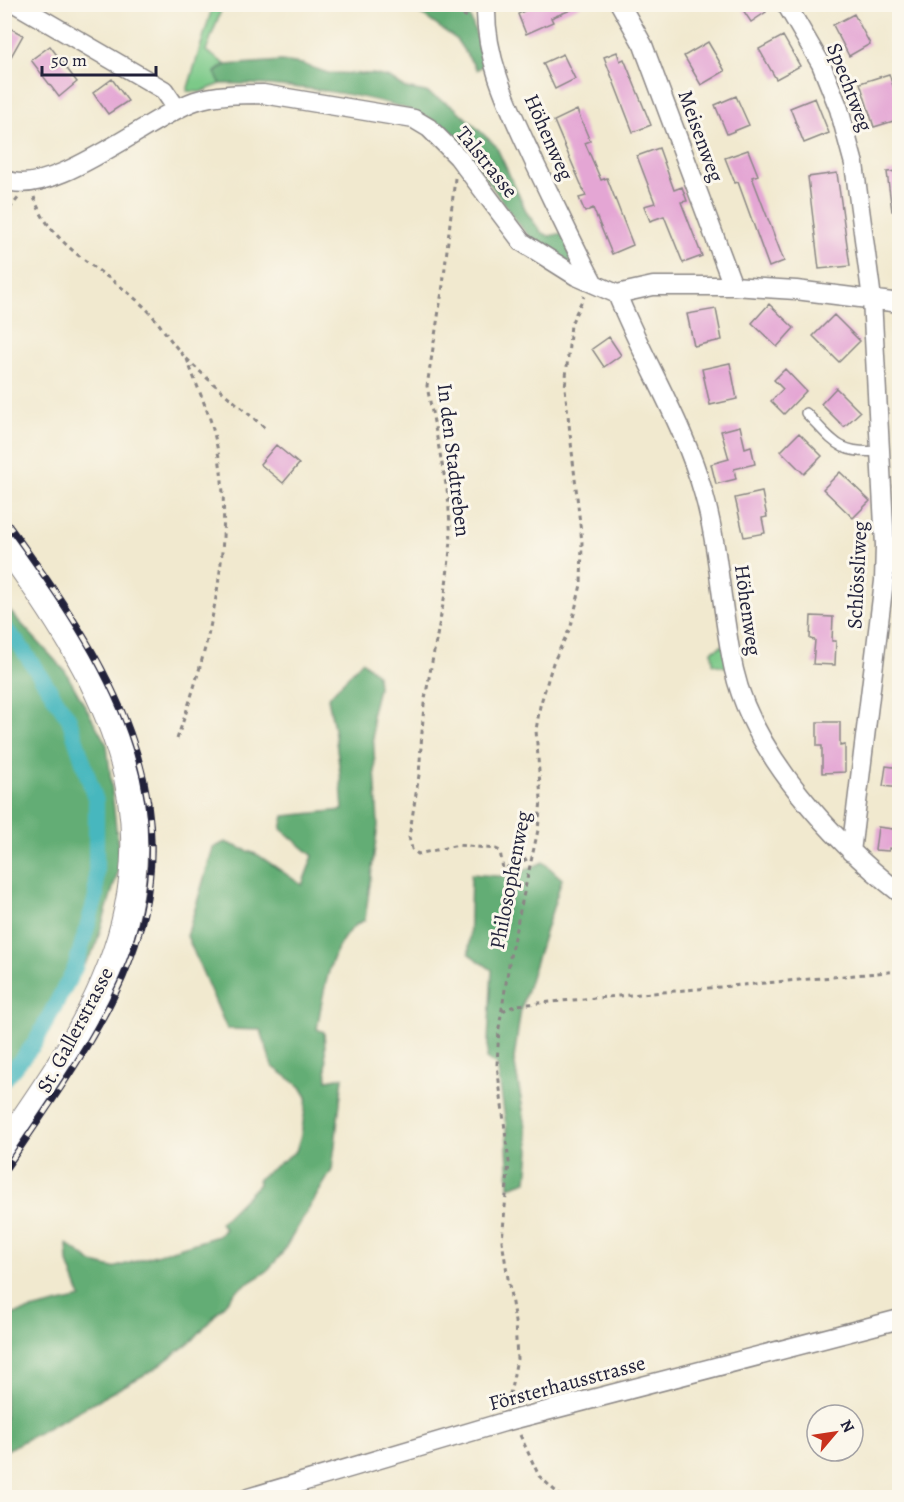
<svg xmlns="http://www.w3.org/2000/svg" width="904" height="1502" viewBox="0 0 904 1502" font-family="Alegreya,serif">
	<rect width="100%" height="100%" fill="#fbf7ec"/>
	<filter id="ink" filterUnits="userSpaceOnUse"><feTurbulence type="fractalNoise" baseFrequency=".0167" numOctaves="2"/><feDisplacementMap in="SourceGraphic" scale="12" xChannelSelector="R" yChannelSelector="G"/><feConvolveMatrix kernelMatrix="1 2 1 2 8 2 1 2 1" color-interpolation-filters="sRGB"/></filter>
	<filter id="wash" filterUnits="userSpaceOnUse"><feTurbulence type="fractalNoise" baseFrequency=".008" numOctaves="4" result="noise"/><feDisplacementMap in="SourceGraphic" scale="24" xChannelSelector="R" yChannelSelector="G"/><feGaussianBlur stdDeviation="1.35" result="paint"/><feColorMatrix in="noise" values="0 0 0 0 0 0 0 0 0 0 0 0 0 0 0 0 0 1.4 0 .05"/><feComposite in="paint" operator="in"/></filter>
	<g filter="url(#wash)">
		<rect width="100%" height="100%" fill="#f1e9cf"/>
		<!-- green -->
		<path fill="#7bc988" stroke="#4e7662" stroke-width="1.5" d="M213 5H223L206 51 225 64 215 72 221 84 200 92 187 91Z
			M725 644 730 668 713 664 712 651Z"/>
		<!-- forest -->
		<path fill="#64ad74" stroke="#436858" stroke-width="1.5" d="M408 5H466L486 63 477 70 456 39Z
			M281 61 302 64 328 73 373 74 390 78 405 88 426 92 454 107 496 146 527 213 541 232 549 236 563 233 583 271 538 244 527 234C500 204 478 158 450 132 411 95 275 82 221 84L215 73 226 65Z
			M5 606 65 671 107 745 120 865 95 948 5 1086Z
			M362 661 377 674 378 688 372 712 378 825 365 920C330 934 323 996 317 1029L324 1032 327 1080 343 1077 332 1170 281 1255 266 1272 237 1290 193 1340 153 1370 5 1451V1316L81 1298 68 1263 67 1244 93 1263 113 1268 218 1236 225 1229 220 1223 259 1184 258 1179 296 1151 301 1135 307 1097 301 1087 272 1066 261 1030 227 1029 187 936 213 848 225 842 258 855 302 885 313 856 281 829 284 816 343 810C341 772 336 735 328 698Z
			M543 862 562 879 521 1009 514 1059 530 1150 527 1181 509 1187 506 1125 497 1065 487 1059 492 970 469 954 471 874 511 877Z"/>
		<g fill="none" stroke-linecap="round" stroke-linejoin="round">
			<!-- canal -->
			<path stroke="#47b7be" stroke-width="16" d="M4 628 19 644 69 719 96 801V897L75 968 35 1043 4 1080"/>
		</g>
		<g id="blocks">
			<!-- building -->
			<path fill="#e4a6d4" d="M538 4H583V5L551 18 553 22 526 34 518 14Z
				M739 4H761L766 12 751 22Z
				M854 14 870 44 849 56 833 25Z
				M4 25 23 35 4 69Z
				M783 36 800 66 776 79 759 49Z
				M708 42 725 71 701 85 684 56Z
				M50 46 77 82 59 97 31 60Z
				M617 52 620 61 624 59 651 125 633 132 604 57Z
				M563 54 575 79 555 89 543 63Z
				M889 74 900 106V119L874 127 860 83Z
				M112 79 128 101 108 114 93 93Z
				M736 96 749 125 727 134 715 105Z
				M815 98 829 133 804 143 790 108Z
				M577 110 590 141 585 143 601 180 607 178 633 245 612 254 593 208 585 212 579 198 586 196 554 121Z
				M659 148 674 190 682 187 687 201 681 202 702 256 683 263 664 216 650 221 644 206 655 203 637 156Z
				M748 150 758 175 752 177 784 261 769 267 738 182 735 183 725 158Z
				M900 171V211H892L887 172Z
				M837 173 850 266 819 269 808 177Z
				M769 304 794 328 777 347 752 323Z
				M716 309 722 340 694 346 687 314Z
				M834 315 860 341 839 362 813 336Z
				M609 337 621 355 604 367 592 349Z
				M730 363 737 399 710 405 702 369Z
				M785 369 806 391 784 414 771 401 783 389 774 380Z
				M836 388 860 412 844 427 821 404Z
				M740 426 745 448 751 446 755 464 734 469 736 479 716 484 711 464 729 459 721 431Z
				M799 433 822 456 804 474 781 451Z
				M276 445 299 464 283 483 260 464Z
				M840 472 870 501 853 518 823 489Z
				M762 492 767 517 762 518 765 533 744 537 735 498Z
				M811 616 833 617 832 641H836L835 665 813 664 815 640 810 639Z
				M817 722H840V746L845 745V772L822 773V746H817Z
				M886 766 900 768V788L883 786Z
				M878 827 900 830V849L889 848V851L875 850Z"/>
		</g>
	</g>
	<g filter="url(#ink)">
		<use href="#blocks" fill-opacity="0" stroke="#8a8685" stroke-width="1.5"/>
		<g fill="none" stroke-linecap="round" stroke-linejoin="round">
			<defs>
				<path id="service" d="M806 413C834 441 838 455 880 451"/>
				<path id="minor" d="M16 4 164 90 177 109
					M486 4C484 62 513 115 536 166 555 205 573 244 593 282
					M620 4 643 45 733 286
					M786 4 821 64 839 109 854 164 872 299 885 545 884 581 851 852
					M4 179C48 202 149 117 195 101 216 94 241 94 263 94L414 119 429 128 458 157 522 242 576 276 617 294 653 286H733L796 290 900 303
					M617 294C644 362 684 423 704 495 720 552 721 612 734 670 753 754 833 841 900 893
					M248 1498 504 1422 900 1319"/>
				<path id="secondary" d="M4 542C102 677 174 800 110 968 85 1033 43 1091 4 1148"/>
			</defs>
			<!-- service casing -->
			<use href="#service" stroke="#8a8685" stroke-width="12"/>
			<!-- minor casing -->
			<use href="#minor" stroke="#8a8685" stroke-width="21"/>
			<!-- secondary casing -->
			<use href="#secondary" stroke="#8a8685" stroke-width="28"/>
			<!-- path -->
			<path stroke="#8a8685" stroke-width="3" stroke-dasharray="4.5 4.5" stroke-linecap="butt" d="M438 4 470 18
				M455 178 443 285 427 386 448 495 451 541 445 594 424 704 419 775 409 837 412 849 418 854 458 845 496 849 500 851 503 869 532 857
				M34 197C50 247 105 270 140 303 159 319 169 342 187 359 212 384 240 406 266 429
				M4 216 19 197
				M177 739C212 639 242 524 210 419 203 399 194 379 187 359
				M502 1011 517 1005 900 971
				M508 1404 517 1359 515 1322 502 1241 509 1162 497 1065 499 1028 511 951 538 830 541 800 536 730 540 706 553 663 571 626 581 585 582 542 565 388 571 324 584 296
				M520 1435 539 1476 563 1498"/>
			<!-- service -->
			<use href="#service" stroke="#fff" stroke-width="9"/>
			<!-- minor -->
			<use href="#minor" stroke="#fff" stroke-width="18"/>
			<!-- secondary -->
			<use href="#secondary" stroke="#fff" stroke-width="26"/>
			<defs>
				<path id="rail" d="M4 519C106 659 200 800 123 977 92 1046 47 1108 4 1171"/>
			</defs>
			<!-- rail casing -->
			<use href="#rail" stroke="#22223b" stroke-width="7"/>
			<!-- rail -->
			<use href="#rail" stroke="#fbf7ec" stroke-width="4.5" stroke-dasharray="14" stroke-linecap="butt"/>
		</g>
	</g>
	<g text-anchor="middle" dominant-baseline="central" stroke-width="6" stroke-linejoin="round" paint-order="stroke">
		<!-- street labels -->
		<g font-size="21" fill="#22223b" stroke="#fbf7ec">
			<text transform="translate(850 87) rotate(69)">Spechtweg</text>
			<text transform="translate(701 136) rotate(70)">Meisenweg</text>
			<text transform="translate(549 137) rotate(66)">Höhenweg</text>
			<text transform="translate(487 162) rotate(51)">Talstrasse</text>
			<text transform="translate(454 460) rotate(83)">In den Stadtreben</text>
			<text transform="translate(857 575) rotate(-87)">Schlössliweg</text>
			<text transform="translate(748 610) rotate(82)">Höhenweg</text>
			<text transform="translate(510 880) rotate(-79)">Philosophenweg</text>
			<text transform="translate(75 1030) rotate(-62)">St. Gallerstrasse</text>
			<text transform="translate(567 1383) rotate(-15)">Försterhausstrasse</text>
		</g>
	</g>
	<!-- margin -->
	<rect width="904" height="1502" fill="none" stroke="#fbf7ec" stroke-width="24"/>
	<!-- north arrow -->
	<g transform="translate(835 1433) rotate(61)"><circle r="28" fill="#fbf7ec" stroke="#a4a2a5" stroke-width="1.5"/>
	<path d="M0-4.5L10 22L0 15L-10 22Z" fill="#c8321e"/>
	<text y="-9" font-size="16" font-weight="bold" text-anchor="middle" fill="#22223b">N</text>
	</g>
	<!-- scale -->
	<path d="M42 66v9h114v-9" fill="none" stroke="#22223b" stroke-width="3"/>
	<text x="51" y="66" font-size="18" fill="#22223b" stroke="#fbf7ec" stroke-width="4.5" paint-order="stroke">50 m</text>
</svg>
